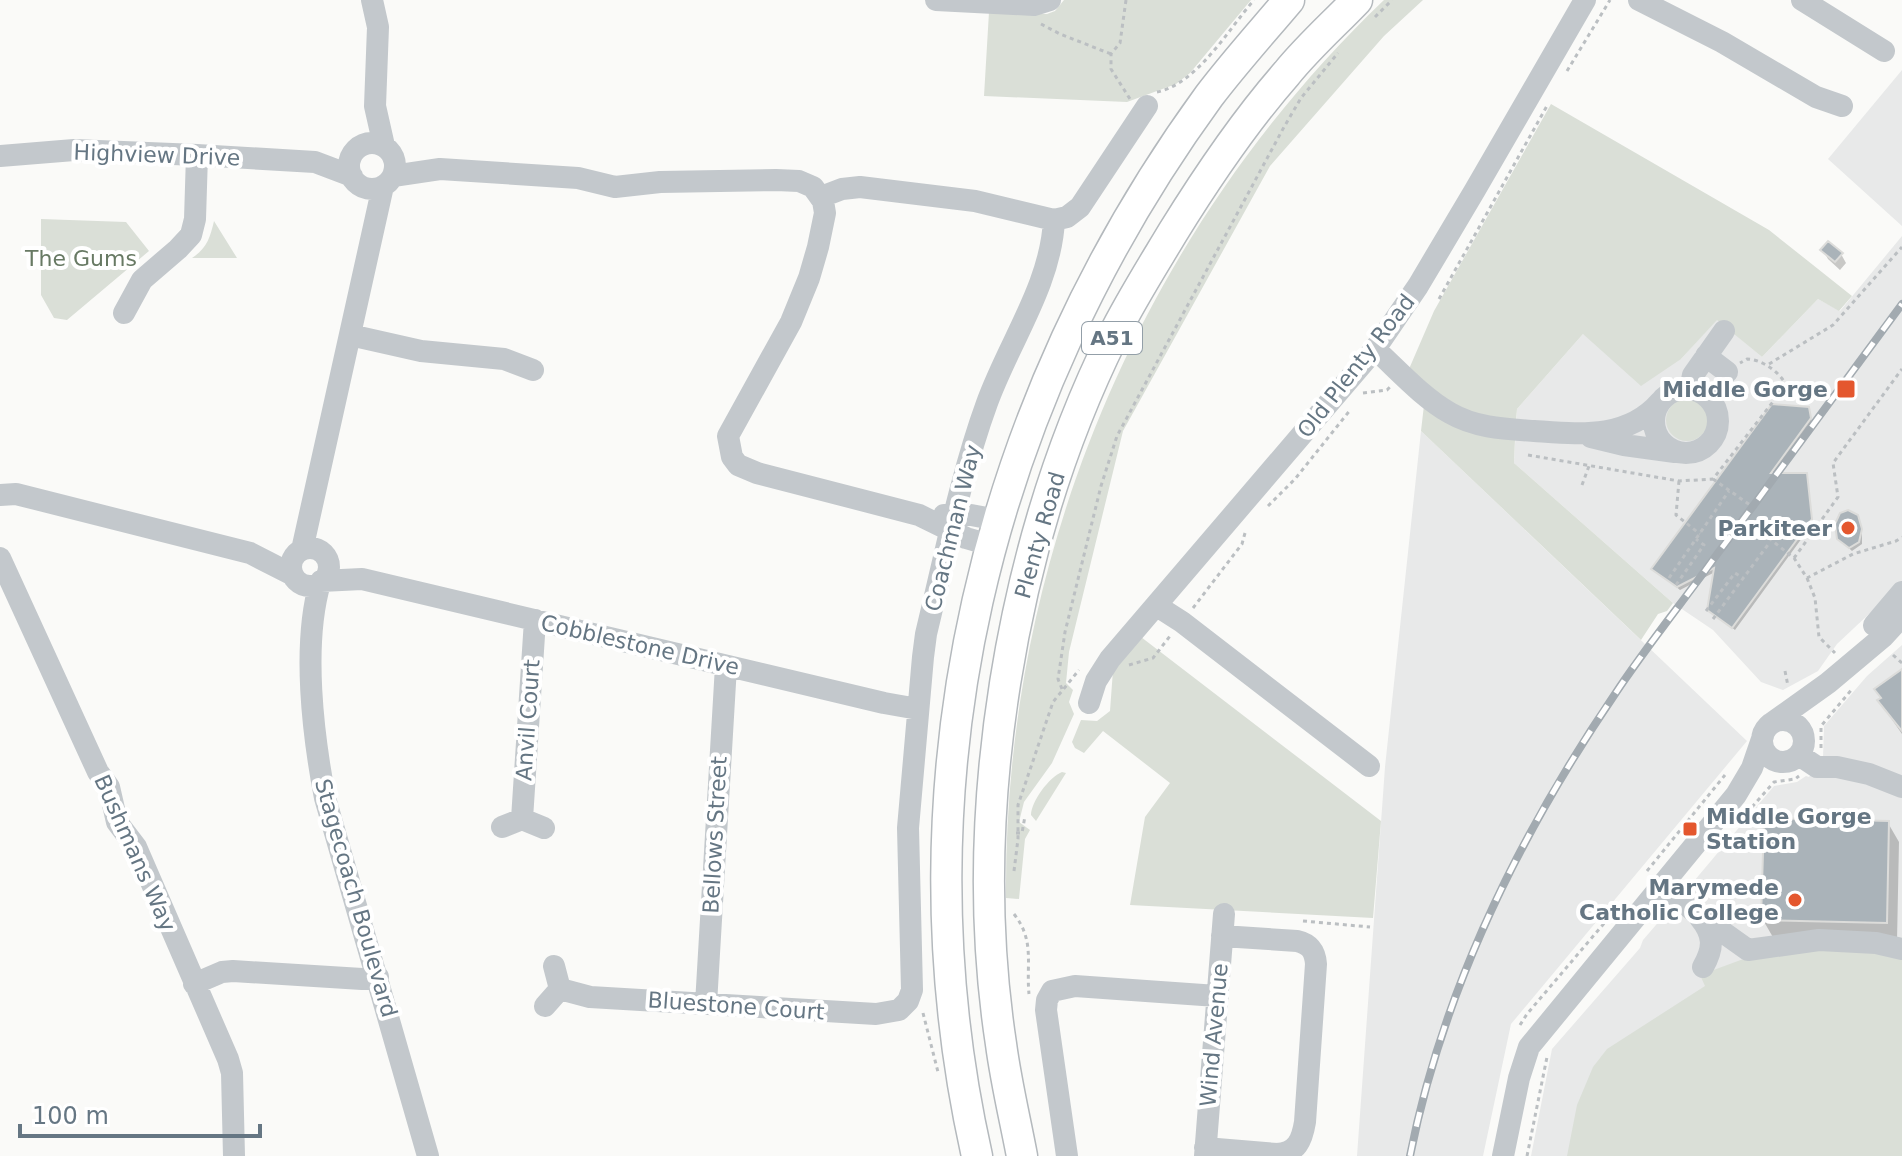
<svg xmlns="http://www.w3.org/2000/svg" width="1902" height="1156" viewBox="0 0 1902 1156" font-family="'DejaVu Sans',sans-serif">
	<rect width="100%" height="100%" fill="#fafaf8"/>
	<!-- built -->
	<path fill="#e8e9e9" d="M1902 70V226L1828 159Z
		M1902 236V583L1837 644 1818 671 1783 690 1761 682 1713 630 1673 603 1514 463 1517 409 1583 334 1681 359 1717 319 1762 357 1818 299 1840 311Z
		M1421 431 1747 741 1511 1024 1483 1156H1357L1385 767Z
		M1902 645V1156H1531L1552 1049 1640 948 1643 940 1668 911H1677L1691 895 1689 887 1774 786 1797 782 1806 776 1809 777 1823 758 1824 726 1867 676Z"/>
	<!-- green -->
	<path fill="#dadfd7" d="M1064 0H1251L1190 73 1176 84 1127 102 984 96 989 12 1047 14 1055 11Z
		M1384 0H1423L1384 36 1270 166 1123 431 1069 652 1066 683 1073 690 1069 702 1074 714 1052 763 1024 802 1019 822 1030 830 1025 839 1019 899 1006 898C1003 561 1140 233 1384 0Z
		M1551 104 1769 230 1852 296 1839 311 1818 299 1762 357 1717 320 1681 359 1641 386 1583 334 1517 409 1516 421C1464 416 1447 401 1409 369L1434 311Z
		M41 219 126 222 149 251 67 320 54 318 41 295Z
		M214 221 237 258H192C207 248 210 238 214 221Z
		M1666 420a21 21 0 1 1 42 0a21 21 0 1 1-42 0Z
		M1424 405 1515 440 1514 463 1673 603 1667 611 1658 614 1641 640 1421 431Z
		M1141 637 1381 821 1373 918 1130 905 1145 817 1170 783 1103 731 1084 753 1075 748 1072 742 1081 720 1097 721 1110 711 1113 670Z
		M1062 772 1066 773 1036 821 1031 815C1031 802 1049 777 1062 772Z
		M1798 947 1902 955V1156H1567L1577 1105 1593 1067 1607 1049 1705 986 1700 975 1757 954Z"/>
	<!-- shadow -->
	<path fill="#0003" d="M1823 250 1841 254 1846 263 1840 270 1828 259Z
		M1810 413 1812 423 1774 475H1806L1813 523 1735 630 1709 609 1715 572 1680 590 1654 569Z
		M1860 524 1862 529V544L1852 551 1839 539Z
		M1902 673V734L1879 701Z
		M1888 823 1899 842 1897 941 1774 939 1763 920Z"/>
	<!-- building -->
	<path fill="#aab3b9" stroke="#dcdcda" stroke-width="2" d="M1828 241 1843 253 1835 262 1820 250Z
		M1772 404 1809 407 1811 418 1771 473H1807L1812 519 1732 628 1707 610 1714 568 1677 587 1651 569Z
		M1848 510 1858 515 1862 529 1859 542 1849 548 1837 539 1835 524 1840 513Z
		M1902 669V731L1877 700 1881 698 1874 689Z
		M1764 818 1889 821 1887 923 1761 920Z"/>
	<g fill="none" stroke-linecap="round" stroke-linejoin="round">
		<defs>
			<path id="highway" d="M977 1156C893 783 985 403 1209 96 1234 63 1262 32 1289 0
				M1022 1156C1015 1119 1006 1082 1001 1044 966 815 1010 544 1113 336 1131 300 1152 267 1173 232 1207 177 1244 122 1287 73 1308 47 1334 24 1357 0"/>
		</defs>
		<!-- highway casing -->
		<use href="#highway" stroke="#b4b9bd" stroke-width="33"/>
		<!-- path -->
		<path stroke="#bbbfc2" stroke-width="3" stroke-dasharray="4 4" stroke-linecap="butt" d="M1126 0 1120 43 1111 54V69L1130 99
			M1375 17 1392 0
			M1041 24 1060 34 1111 54
			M1567 71 1610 0
			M1157 92C1197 84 1228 30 1254 0
			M1439 299 1548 104
			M1769 364 1833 325 1902 247
			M1363 393 1387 390 1390 387
			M1528 455 1679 481 1713 479 1786 385C1780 372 1761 359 1747 359L1740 363
			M1713 479 1750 505
			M1679 481 1676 515 1700 534
			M1582 485 1589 466
			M1268 506 1295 479 1351 409
			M1756 528 1794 558 1807 578 1853 554 1896 541 1902 537
			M1794 558 1838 497 1833 463 1902 369
			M1669 578 1729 491
			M1807 578 1815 598 1819 637 1835 653
			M1676 585 1704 545 1696 539
			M1193 608 1242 544 1245 533
			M1706 611 1735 573 1743 578
			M1713 619 1770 542
			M1893 655 1902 663
			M1129 665 1153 658 1170 636
			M1785 671 1788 686
			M1062 689 1058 679 1065 632 1101 486 1117 436 1284 127 1301 98 1338 53
			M1821 748V726L1853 688
			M1752 807 1774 782 1795 779 1799 776
			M1016 833H1022L1025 816
			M1014 871 1018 839V805L1053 702 1079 670
			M1647 871 1725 775
			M1014 914C1035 941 1026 963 1029 994
			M1303 921 1370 927
			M923 1013 938 1072
			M1520 1025 1527 1014 1612 914
			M1527 1156 1547 1057"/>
		<!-- minor -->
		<path stroke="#c3c8cc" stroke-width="22" d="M372 0 378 27 375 106 384 146
			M936 0 1034 5 1050 0
			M1639 0 1722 42 1816 97 1842 106
			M1802 0 1884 51
			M349 166a23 23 0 1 1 46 0a23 23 0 1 1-46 0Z
			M0 156 74 150 197 155 315 162 352 176
			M393 176 440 169 578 178 615 187 660 182 776 180 799 181 813 187 823 201 825 213 818 247 809 278 791 322 728 436 732 457 738 465 757 473 919 515 966 538 990 545
			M821 197 842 189 860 187 975 201 1054 220
			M124 313 142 280 178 249 191 235 195 219 197 155
			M350 335 421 351 504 359 533 370
			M1375 349C1399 371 1422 397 1450 413 1476 428 1505 429 1534 431 1579 434 1627 440 1660 402
			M1706 356 1727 372
			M1654 421a32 32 0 1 1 64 0a32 32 0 1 1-64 0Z
			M1690 390 1693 375 1724 331
			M1591 437 1624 445 1675 452
			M0 495 16 494 250 553 293 575
			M944 515H971L998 520
			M291 567a19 19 0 1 1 38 0a19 19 0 1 1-38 0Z
			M302 550 383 186
			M0 558 98 772 109 787 117 822 136 847 228 1059 232 1073 234 1156
			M321 581 362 579 884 703 918 709
			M320 583C302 645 313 735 325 798L428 1156
			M1157 606 1182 622 1369 766
			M1874 625 1902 592
			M1089 703 1096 681 1110 659 1375 349 1418 286 1475 190 1585 0
			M1762 741a21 21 0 1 1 42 0a21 21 0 1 1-42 0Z
			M1772 723 1828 683 1884 636 1902 616
			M1799 755 1817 767H1837L1869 774 1902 787
			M522 819 535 620
			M502 827 522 819 544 828
			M1663 885 1696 913 1748 950 1819 940 1876 943 1902 949
			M1700 918C1714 935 1714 948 1703 967
			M194 984 222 972 233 971 362 979 378 977
			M560 989 590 997 876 1014 899 1010 908 1001 912 990 908 828 923 657 926 634C944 560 961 474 987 403 1009 342 1051 285 1054 220L1067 217 1080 207 1147 106
			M706 1004 726 666
			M545 1006 560 989 554 966
			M1205 1148 1277 1154C1297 1153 1302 1140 1305 1122L1316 964C1315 951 1310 944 1297 941L1222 936
			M1067 1156 1046 1010 1047 1000 1052 991 1075 986 1217 996
			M1205 1156 1224 914
			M1503 1156 1519 1078 1529 1047 1736 795 1752 768 1763 736"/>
		<!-- highway -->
		<use href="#highway" stroke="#fff" stroke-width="30"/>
		<defs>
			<path id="rail" d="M1410 1156C1443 989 1520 834 1615 694 1646 647 1682 603 1715 557 1778 473 1840 388 1902 304"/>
		</defs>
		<!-- rail casing -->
		<use href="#rail" stroke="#a2aab0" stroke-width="8"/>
		<!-- rail -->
		<use href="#rail" stroke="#fff" stroke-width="5" stroke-dasharray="15" stroke-linecap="butt"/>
	</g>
	<!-- markers -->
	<g fill="#e4572e" stroke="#fff" stroke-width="3">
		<rect x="1836" y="379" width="20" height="20" rx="4"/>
		<circle cx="1848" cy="528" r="8"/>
		<rect x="1682" y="821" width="16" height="16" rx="4"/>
		<circle cx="1795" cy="900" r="8"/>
	</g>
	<g text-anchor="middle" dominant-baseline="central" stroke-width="8" stroke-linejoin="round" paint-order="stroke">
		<!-- shield labels -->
		<rect fill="#fff" stroke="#939fa8" stroke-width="2" x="1082" y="322" width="60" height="32" rx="6"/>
		<g font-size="20" font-weight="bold" fill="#657683">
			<text x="1112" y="338">A51</text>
		</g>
		<!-- street labels -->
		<g font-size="22" fill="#657683" stroke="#fff">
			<text transform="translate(157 155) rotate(2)">Highview Drive</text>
			<text transform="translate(1356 366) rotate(-52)">Old Plenty Road</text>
			<text transform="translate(953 528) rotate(-76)">Coachman Way</text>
			<text transform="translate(1040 535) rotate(-74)">Plenty Road</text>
			<text transform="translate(640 645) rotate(13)">Cobblestone Drive</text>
			<text transform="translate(528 720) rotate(-86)">Anvil Court</text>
			<text transform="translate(715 835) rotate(-87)">Bellows Street</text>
			<text transform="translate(135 853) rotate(66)">Bushmans Way</text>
			<text transform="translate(356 898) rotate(74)">Stagecoach Boulevard</text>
			<text transform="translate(736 1006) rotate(4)">Bluestone Court</text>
			<text transform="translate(1214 1035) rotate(-85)">Wind Avenue</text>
		</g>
		<!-- park labels -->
		<g font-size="22" fill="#687a64" stroke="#fff">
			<text x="81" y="258">The Gums</text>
		</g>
		<!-- poi labels -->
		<g font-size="22" font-weight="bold" fill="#657683" stroke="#fff" text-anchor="end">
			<text x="1828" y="389">Middle Gorge</text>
			<text x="1832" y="528">Parkiteer</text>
			<text x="1706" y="816" text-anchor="start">Middle Gorge<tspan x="1706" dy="25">Station</tspan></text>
			<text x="1779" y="887">Marymede<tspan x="1779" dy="25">Catholic College</tspan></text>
		</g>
	</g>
	<!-- scale -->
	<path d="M20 1124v12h240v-12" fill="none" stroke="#657683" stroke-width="4"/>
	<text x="32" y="1124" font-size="24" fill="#657683" stroke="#ffffff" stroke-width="6" paint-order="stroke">100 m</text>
</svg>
